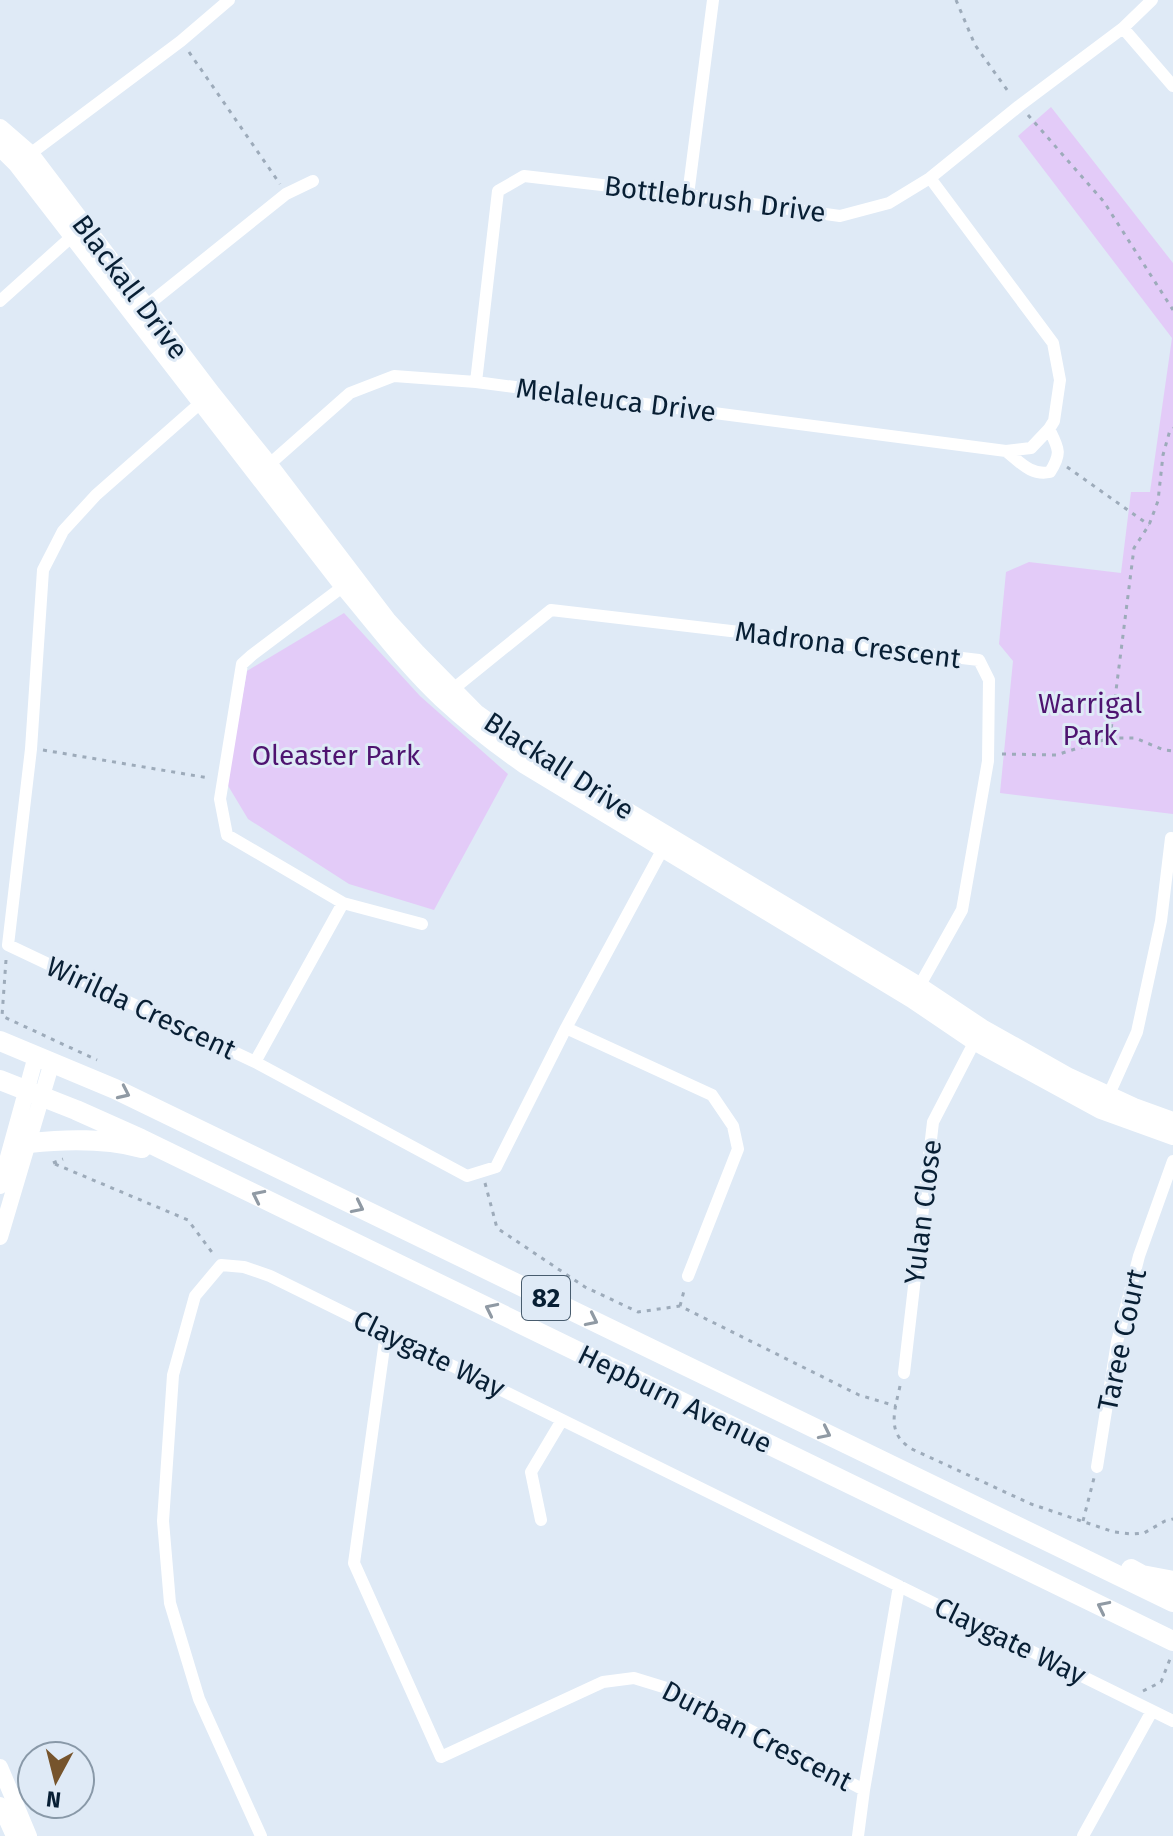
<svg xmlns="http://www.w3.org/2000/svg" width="1173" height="1836" viewBox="0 0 1173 1836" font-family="'Fira Sans',sans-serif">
	<rect width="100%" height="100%" fill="#dfeaf6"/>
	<!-- green -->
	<path fill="#e3cbf8" d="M1051 107 1173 263V814L1000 793 1013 661 999 644 1006 572 1029 562 1121 573 1131 492H1150L1172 338 1018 136Z
		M344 613 420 696 508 774 434 910 349 884 248 819 227 784 247 671Z"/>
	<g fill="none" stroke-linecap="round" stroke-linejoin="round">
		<!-- path -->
		<path stroke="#9dabba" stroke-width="3" stroke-dasharray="4 6" stroke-linecap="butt" d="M956 0 975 45 1010 94
			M189 52 280 184
			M1028 115 1104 202 1173 310
			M1067 467 1149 525
			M1110 738 1134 548 1149 525 1158 501 1163 455 1170 430 1173 428
			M43 750 209 778
			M1002 754 1056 755 1110 738H1135L1164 750 1173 751
			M6 960 2 1016 97 1060
			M53 1163 63 1159
			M55 1164 188 1220 214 1255
			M485 1183 497 1228 585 1287 638 1312 680 1306 859 1395 896 1406
			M680 1306 685 1287
			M900 1386C894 1413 886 1435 914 1450L1031 1504 1114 1532 1132 1534 1144 1533 1165 1521 1173 1519
			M1083 1521 1094 1478
			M1143 1691 1161 1682 1170 1659"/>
		<!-- minor -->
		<path stroke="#fff" stroke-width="12" d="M1123 28 1173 86
			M26 157 181 41 229 0
			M688 195 713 0
			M0 301 78 231
			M140 311 286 194 313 181
			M476 382 498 191 524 176 688 195 840 216 889 203 930 178 1019 106 1123 28 1152 0
			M205 399 96 495 63 531 43 570 31 749 8 945 255 1062 467 1176 496 1167 566 1028 666 843
			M1006 451C1020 462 1031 476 1050 472 1062 453 1059 449 1049 429
			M264 469 350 393 394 376 476 382 1006 451 1031 448 1049 429 1054 421 1060 380 1053 343 930 178
			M349 582 252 655 242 664 220 799 227 835 343 903 422 924
			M447 694 551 610 979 660 989 680 988 761 962 910 916 992
			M566 1028 712 1095 733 1126 738 1149 688 1276
			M255 1062 343 903
			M1106 1101 1137 1032 1161 921 1171 838
			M386 1333 354 1563 441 1757 603 1682 634 1678 673 1690 864 1790
			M904 1373 933 1122 977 1037
			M1097 1467 1117 1342 1139 1256 1173 1161
			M541 1520 531 1472 562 1420
			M261 1836 199 1699 170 1603 163 1521 173 1375 195 1296 221 1265 244 1267 270 1276 1173 1721
			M858 1836 864 1790 899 1586
			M1083 1836 1152 1711"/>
		<!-- tertiary -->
		<path stroke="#fff" stroke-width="16" d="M0 1186 36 1056
			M0 1237 52 1062
			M0 1767 29 1836
			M0 1805 14 1836"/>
		<!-- secondary -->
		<path stroke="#fff" stroke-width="18" d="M0 128 30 154 212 394 269 465 387 620 416 652 476 713 540 759 919 986 982 1028 1069 1077 1134 1107 1173 1121
			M0 147 17 164 344 587C376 625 406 665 442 699 468 723 496 745 525 765L912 999 974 1041 1101 1110 1173 1136"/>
		<!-- primary -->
		<path stroke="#fff" stroke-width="20" d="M0 1041 115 1089 1173 1602
			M0 1080 76 1110 141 1139 1173 1641
			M29 1143C67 1139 105 1138 142 1148
			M1131 1569 1142 1575 1173 1581"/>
	</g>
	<!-- one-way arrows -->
	<defs><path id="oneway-chevron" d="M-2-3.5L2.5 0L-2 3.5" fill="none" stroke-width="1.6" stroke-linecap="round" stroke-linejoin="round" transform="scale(2)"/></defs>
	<g stroke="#909aa4">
		<use href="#oneway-chevron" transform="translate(124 1093) rotate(25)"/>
		<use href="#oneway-chevron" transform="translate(258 1196) rotate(-154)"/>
		<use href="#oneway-chevron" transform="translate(358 1207) rotate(26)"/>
		<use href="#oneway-chevron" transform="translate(491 1309) rotate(-154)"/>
		<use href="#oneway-chevron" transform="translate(592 1320) rotate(26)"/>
		<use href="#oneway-chevron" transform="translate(825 1433) rotate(26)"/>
		<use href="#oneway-chevron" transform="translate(1103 1607) rotate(-154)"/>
	</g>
	<g text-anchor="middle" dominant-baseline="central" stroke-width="6" stroke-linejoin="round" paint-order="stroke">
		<!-- shield labels -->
		<rect fill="#dfeaf6" stroke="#485c6e" stroke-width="2" x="522" y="1276" width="48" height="44" rx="6"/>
		<g font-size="26" font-weight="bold" fill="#081f34">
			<text x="546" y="1298">82</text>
		</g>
		<!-- street labels -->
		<g font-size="28" fill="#081f34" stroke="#dfeaf6">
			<text transform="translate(715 199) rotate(7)">Bottlebrush Drive</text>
			<text transform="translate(130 287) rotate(53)">Blackall Drive</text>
			<text transform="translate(616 400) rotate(7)">Melaleuca Drive</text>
			<text transform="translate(848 645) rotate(7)">Madrona Crescent</text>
			<text transform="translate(559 766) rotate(33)">Blackall Drive</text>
			<text transform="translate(141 1008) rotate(25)">Wirilda Crescent</text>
			<text transform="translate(923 1212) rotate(-83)">Yulan Close</text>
			<text transform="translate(1122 1340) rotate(-78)">Taree Court</text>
			<text transform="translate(429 1354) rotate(26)">Claygate Way</text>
			<text transform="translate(675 1399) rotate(26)">Hepburn Avenue</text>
			<text transform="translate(1010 1641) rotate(26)">Claygate Way</text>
			<text transform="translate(757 1736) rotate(27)">Durban Crescent</text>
		</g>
		<!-- park labels -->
		<g font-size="28" fill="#4e1470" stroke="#dfeaf6">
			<text x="1090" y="703">Warrigal<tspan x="1090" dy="32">Park</tspan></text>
			<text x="336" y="755">Oleaster Park</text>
		</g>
	</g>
	<!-- north arrow -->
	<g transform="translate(56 1780) rotate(187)"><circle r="38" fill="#dfeaf6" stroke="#8999a8" stroke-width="2"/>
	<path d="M0-6L14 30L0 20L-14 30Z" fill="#76542c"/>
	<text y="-12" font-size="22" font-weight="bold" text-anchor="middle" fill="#081f34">N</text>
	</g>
</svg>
